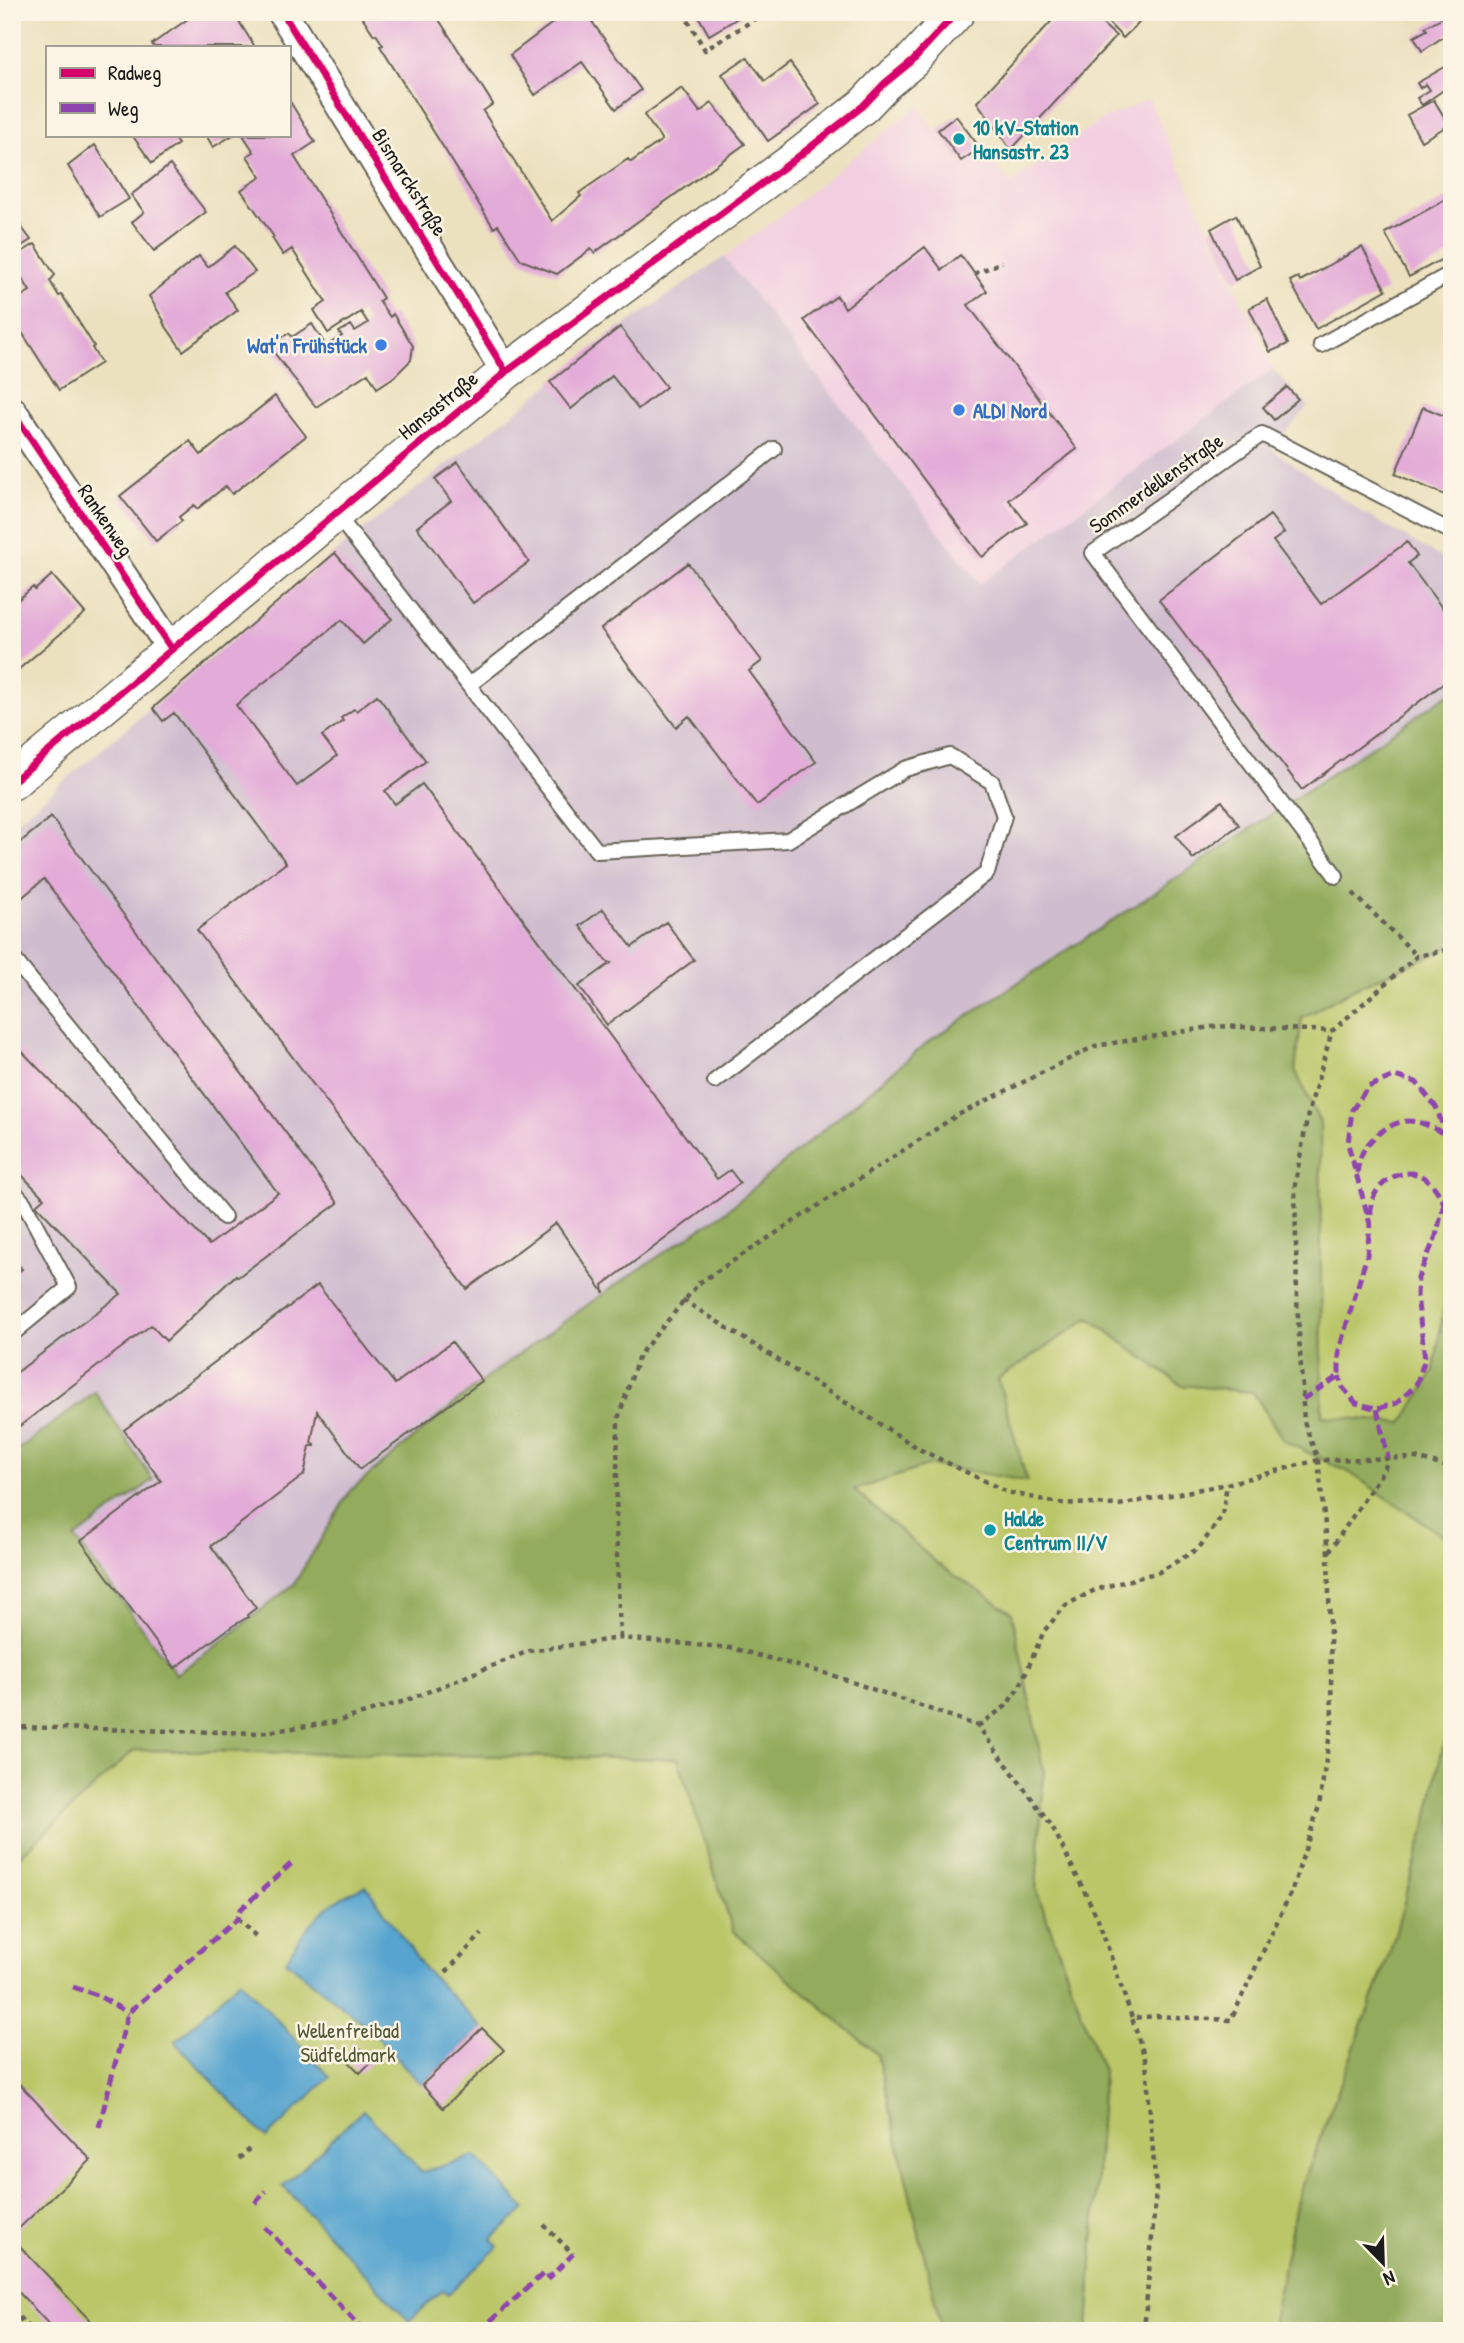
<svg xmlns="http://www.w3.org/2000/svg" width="1464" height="2343" viewBox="0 0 1464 2343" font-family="'Patrick Hand',sans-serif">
	<rect width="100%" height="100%" fill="#fcf5e5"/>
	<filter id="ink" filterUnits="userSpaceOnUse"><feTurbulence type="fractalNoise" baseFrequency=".0143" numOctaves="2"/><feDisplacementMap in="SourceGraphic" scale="14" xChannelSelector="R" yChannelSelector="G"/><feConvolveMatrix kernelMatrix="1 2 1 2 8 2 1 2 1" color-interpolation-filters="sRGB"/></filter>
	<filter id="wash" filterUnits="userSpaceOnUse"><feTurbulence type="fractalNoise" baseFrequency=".00686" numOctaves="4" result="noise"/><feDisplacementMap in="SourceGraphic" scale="28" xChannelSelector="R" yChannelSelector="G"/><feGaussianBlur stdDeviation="1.57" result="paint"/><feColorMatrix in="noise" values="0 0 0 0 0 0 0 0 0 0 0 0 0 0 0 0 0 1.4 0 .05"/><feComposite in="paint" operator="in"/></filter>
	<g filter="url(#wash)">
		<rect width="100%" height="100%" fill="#ece1bf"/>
		<!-- built -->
		<path fill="#f2cfe1" d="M1149 99 1273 369 980 585 724 257 779 217 918 106 961 163 981 148 1011 184 1099 121Z"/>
		<!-- industrial -->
		<path fill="#cfbdcf" d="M724 257 980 584 1273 369 1308 406 1272 449 1362 512 1452 564V692L1195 866 725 1212 604 1293 483 1380 350 1491 294 1584 220 1643 175 1674 75 1538 95 1393 12 1454V825L348 542 631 321Z"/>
		<!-- green -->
		<path fill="#bac668" stroke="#6b7142" stroke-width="2" d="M1452 946V1253L1434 1371 1403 1424 1322 1416 1320 1123 1295 1070 1302 1018 1357 987Z
			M1089 1318 1181 1385 1253 1392 1284 1441 1349 1472 1452 1542V1705L1425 1829 1390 1952 1297 2200 1271 2331H1088L1103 2072 1036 1889 1044 1773 1012 1613 938 1564 853 1490 930 1464 1026 1481 998 1379Z
			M134 1750 678 1759 733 1931 877 2054 942 2331H12V1863Z"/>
		<!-- forest -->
		<path fill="#93ab5c" stroke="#58643c" stroke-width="2" d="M1452 692V946L1357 987 1302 1018 1295 1070 1320 1123 1322 1416 1403 1423 1434 1371 1452 1253V1542L1349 1472 1284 1441 1253 1392 1181 1385 1089 1318 998 1379 1027 1481 930 1465 854 1490 938 1564 1012 1613 1044 1773 1036 1889 1103 2072 1088 2331H942L877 2054 733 1931 678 1759 134 1750 12 1863V1454L95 1392 153 1480 75 1538 176 1674 220 1643 294 1584 350 1491 483 1380 604 1293 725 1212 928 1042 1195 866Z
			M1452 1705V2331H1271L1297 2200 1390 1952 1425 1829Z"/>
		<!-- water -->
		<path fill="#56a4cf" stroke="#396076" stroke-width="2" d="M366 1886 425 1969 482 2028 422 2085 368 2027 286 1961C306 1925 326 1901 366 1886Z
			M240 1980 330 2077 266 2138 175 2042Z
			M363 2110 422 2172 475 2156 525 2209 492 2239 498 2247 448 2294 443 2290 409 2321 283 2186Z"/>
		<g id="blocks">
			<!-- building -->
			<path fill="#e3abd8" d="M198 12H233L255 47H154L152 44Z
				M359 12H434L493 104 483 111 552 221 581 196 579 193 628 159 631 162 662 140 644 115 682 88 700 112 712 103 745 144 594 253 591 249 557 274 521 260 498 225 494 228 380 46 383 45 376 34 374 35Z
				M567 12H585L641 90 616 109 582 62 535 95 510 55Z
				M696 12H741L743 15 709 35Z
				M1060 12H1089L1116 36 1011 150 977 102Z
				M1098 12H1138L1144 18 1123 38Z
				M1452 12V31L1422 51 1414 37 1427 30 1425 27Z
				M747 57 765 81 790 63 820 104 768 141 722 74Z
				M1452 63V84L1422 105 1417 98 1430 90 1426 84 1420 88 1417 83Z
				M289 100 315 142 294 156 383 298 379 301 390 317 393 314 413 346 411 360 394 377 377 388 368 373 316 407 269 346 289 333 292 337 312 324 326 346 342 336 339 332 351 325 355 331 368 323 361 312 328 333 314 310 326 302 292 249 283 255 272 238 274 237 241 190 261 177 247 156 254 152 243 135H289Z
				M1434 100 1449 125 1421 141 1407 115Z
				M956 116 980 148 961 161 938 130Z
				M132 135H171L178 144 152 163Z
				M206 135H233L213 147Z
				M95 145 129 199 100 217 68 166Z
				M170 165 206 212 154 251 132 222 144 212 131 195Z
				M1452 196V254L1409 277 1385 233Z
				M12 214 31 240 12 252Z
				M1236 215 1260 266 1235 280 1211 229Z
				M35 244 55 275 50 281 59 296 62 295 94 346 92 348 101 363 59 390 12 317V302L30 291 12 262V258Z
				M235 246 255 272 225 292 238 310 183 351 163 322 164 321 149 296 199 256 208 267Z
				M925 247 942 270 960 255 963 258 987 291 968 305 1077 449 1009 500 1027 523 982 557 804 320 837 296 845 308Z
				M1362 247 1386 290 1316 329 1290 281 1298 277 1300 281Z
				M1267 299 1288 344 1270 352 1249 308Z
				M620 327 666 387 638 409 612 376 571 409 550 382Z
				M1287 387 1298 399 1274 420 1263 407Z
				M275 396 306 436 232 494 226 486 197 509 194 505 179 517 182 521 156 541 120 496 190 441 201 455Z
				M1423 407 1452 419V498L1395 474Z
				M458 462 529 562 473 603 417 527 451 501 435 479Z
				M1270 515 1284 533 1273 541 1321 604 1407 542 1417 556 1408 563 1452 621V685L1448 680 1302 790 1159 600Z
				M335 553 392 619 363 644 342 620 236 705 297 786 337 756 322 736 343 721 341 718 354 709 356 711 377 695 426 761 385 791 395 804 422 784 717 1179 730 1170 740 1183 603 1285 604 1293 556 1223 467 1289 197 930 286 863 174 713 163 721 153 708Z
				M688 563 762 661 749 671 816 762 757 805 689 716 676 727 601 629Z
				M52 575 85 613 12 675V605L33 587 35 590Z
				M1222 801 1239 825 1193 859 1176 836Z
				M51 817 338 1203 238 1277 236 1275 166 1341 151 1325 12 1432V1376L121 1294 36 1205 44 1198 12 1165V1041L209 1245 278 1193 44 879 12 906V849Z
				M603 909 632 947 666 922 694 960 607 1025 579 986 611 963 606 961 580 926Z
				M12 1257 22 1269 12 1277Z
				M318 1285 395 1384 452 1342 482 1381 360 1469 317 1411 311 1443 315 1444V1446H310L304 1475 211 1546 256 1608 247 1615 248 1617 231 1627 175 1668 81 1541 161 1481 124 1430Z
				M482 2028 504 2050 443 2108 422 2085Z
				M361 2050 372 2061 360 2073 349 2062Z
				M12 2076 91 2160 12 2235V2201L17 2197 12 2192Z
				M12 2238 46 2274 100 2331H55L12 2285Z"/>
		</g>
	</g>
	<g filter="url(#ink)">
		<use href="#blocks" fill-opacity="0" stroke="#656155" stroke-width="2"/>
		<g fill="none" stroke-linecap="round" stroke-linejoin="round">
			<defs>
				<path id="service" d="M1321 345 1452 273
					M336 514 597 851 788 840 905 769 950 756 992 782 1004 816 987 873 715 1081
					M469 685 774 449
					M1336 876 1093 553 1262 434 1452 532
					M12 957 224 1217
					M12 1189 24 1203 69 1287 12 1334"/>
				<path id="minor" d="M282 12 506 372
					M12 411 171 648"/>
				<path id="tertiary" d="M12 782 506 372 794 160 863 106 885 83 912 61 957 12"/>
			</defs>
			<!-- service casing -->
			<use href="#service" stroke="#656155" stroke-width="18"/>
			<!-- minor casing -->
			<use href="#minor" stroke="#656155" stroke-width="32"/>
			<!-- tertiary casing -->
			<use href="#tertiary" stroke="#656155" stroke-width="38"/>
			<!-- path -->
			<path stroke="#656155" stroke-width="4.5" stroke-dasharray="5 5" stroke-linecap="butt" d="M683 12 705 50 766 12
				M974 274 1002 262
				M1353 893 1417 956
				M683 1300 921 1450 1007 1492 1058 1503 1119 1505 1227 1484 1318 1460 1416 1458 1452 1468
				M1329 1552 1385 1468 1388 1458
				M620 1638 616 1528 618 1419 639 1355 699 1283 956 1116 1095 1046 1217 1026 1332 1031
				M978 1726 1006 1706 1020 1686 1044 1631 1066 1605 1097 1589 1159 1572 1199 1548 1222 1516 1227 1484
				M12 1727 259 1733 335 1722 405 1701 529 1651 620 1638 731 1648 832 1675 978 1726 1052 1826 1098 1919 1132 2018
				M237 1919 258 1938
				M446 1972 482 1934
				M239 2159 249 2149
				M544 2225 573 2254
				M12 2310 32 2331
				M1144 2331 1156 2190 1146 2062 1132 2018 1157 2016 1231 2020 1292 1890 1319 1806 1332 1720 1328 1553 1318 1460 1304 1422 1297 1299 1295 1184 1308 1114 1332 1031 1417 956 1452 949"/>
			<!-- service -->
			<use href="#service" stroke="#fff" stroke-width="14"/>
			<!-- minor -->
			<use href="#minor" stroke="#fff" stroke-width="28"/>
			<!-- tertiary -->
			<use href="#tertiary" stroke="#fff" stroke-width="35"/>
			<!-- quiet -->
			<path stroke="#8e44ad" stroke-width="5" stroke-dasharray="10 5" stroke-linecap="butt" d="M1357 1173C1358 1167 1359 1161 1361 1156 1367 1139 1391 1121 1409 1121 1422 1121 1435 1129 1446 1135
				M1371 1214C1371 1209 1370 1202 1373 1198 1380 1180 1406 1166 1423 1177 1434 1184 1438 1192 1444 1203
				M1303 1399 1339 1376V1350L1367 1255 1370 1224 1348 1144 1352 1110 1368 1087 1394 1076 1416 1082 1436 1107 1446 1135 1450 1172 1444 1203 1436 1236 1418 1278 1417 1296 1425 1359 1416 1385 1397 1403 1377 1409 1356 1403 1343 1388 1339 1376
				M1377 1409 1388 1458
				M73 1987 97 1995 128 2013
				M99 2127 128 2013 237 1919 241 1909 292 1863
				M255 2203 266 2191
				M265 2227 364 2331
				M479 2331 544 2273 549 2278 573 2254"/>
			<defs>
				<path id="cycleway" d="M282 12 506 372
					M12 411 171 648
					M12 782 506 372 794 160 863 106 885 83 912 61 957 12"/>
			</defs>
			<!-- cycleway casing -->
			<use href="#cycleway" stroke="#fcf5e5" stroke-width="11"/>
			<!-- cycleway -->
			<use href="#cycleway" stroke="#d6006c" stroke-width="7"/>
		</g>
	</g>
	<!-- markers -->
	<g fill="#0f9aa8" stroke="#fcf5e5" stroke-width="2.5">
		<circle cx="959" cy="139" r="7"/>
		<circle cx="990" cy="1530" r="7"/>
	</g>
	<g fill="#3f7fe0" stroke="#fcf5e5" stroke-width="2.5">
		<circle cx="381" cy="345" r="7"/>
		<circle cx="959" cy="410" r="7"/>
	</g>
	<g text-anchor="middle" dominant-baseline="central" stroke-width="5" stroke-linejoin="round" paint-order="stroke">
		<!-- culture labels -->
		<g font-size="21" font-weight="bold" fill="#0d838f" stroke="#fcf5e5" text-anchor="start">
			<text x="973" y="127">10 kV-Station<tspan x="973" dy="24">Hansastr. 23</tspan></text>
			<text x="1004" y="1518">Halde<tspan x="1004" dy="24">Centrum II/V</tspan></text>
		</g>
		<!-- street labels -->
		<g font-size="21" fill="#1c1c1c" stroke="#fcf5e5">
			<text transform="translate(410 182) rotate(58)">Bismarckstraße</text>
			<text transform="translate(438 405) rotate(-39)">Hansastraße</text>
			<text transform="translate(1156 483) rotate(-35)">Sommerdellenstraße</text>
			<text transform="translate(106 520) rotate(56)">Rankenweg</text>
		</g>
		<!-- shop labels -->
		<g font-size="21" font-weight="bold" fill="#366cbe" stroke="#fcf5e5" text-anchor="end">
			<text x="367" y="345">Wat'n Frühstück</text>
			<text x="973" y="410" text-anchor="start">ALDI Nord</text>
		</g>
		<!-- park labels -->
		<g font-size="21" fill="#535837" stroke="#fcf5e5">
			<text x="348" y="2030">Wellenfreibad<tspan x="348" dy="24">Südfeldmark</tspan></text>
		</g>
	</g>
	<!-- margin -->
	<rect width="1464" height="2343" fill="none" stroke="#fcf5e5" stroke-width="42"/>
	<!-- legend -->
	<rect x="46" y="46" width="245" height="91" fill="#fcf5e5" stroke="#a29e95" stroke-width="2"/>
	<rect x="60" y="68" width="35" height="10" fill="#d6006c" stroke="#a29e95" stroke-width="2"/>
	<text x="108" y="80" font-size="21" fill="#1c1c1c">Radweg</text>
	<rect x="60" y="103" width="35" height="10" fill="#8e44ad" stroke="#a29e95" stroke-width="2"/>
	<text x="108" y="116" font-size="21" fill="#1c1c1c">Weg</text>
	<!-- north arrow -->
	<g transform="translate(1383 2263) rotate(157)" stroke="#fcf5e5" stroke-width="5" paint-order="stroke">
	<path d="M0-5L12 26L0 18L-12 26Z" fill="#1c1c1c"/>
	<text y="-10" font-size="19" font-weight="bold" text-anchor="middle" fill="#1c1c1c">N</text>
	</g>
</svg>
